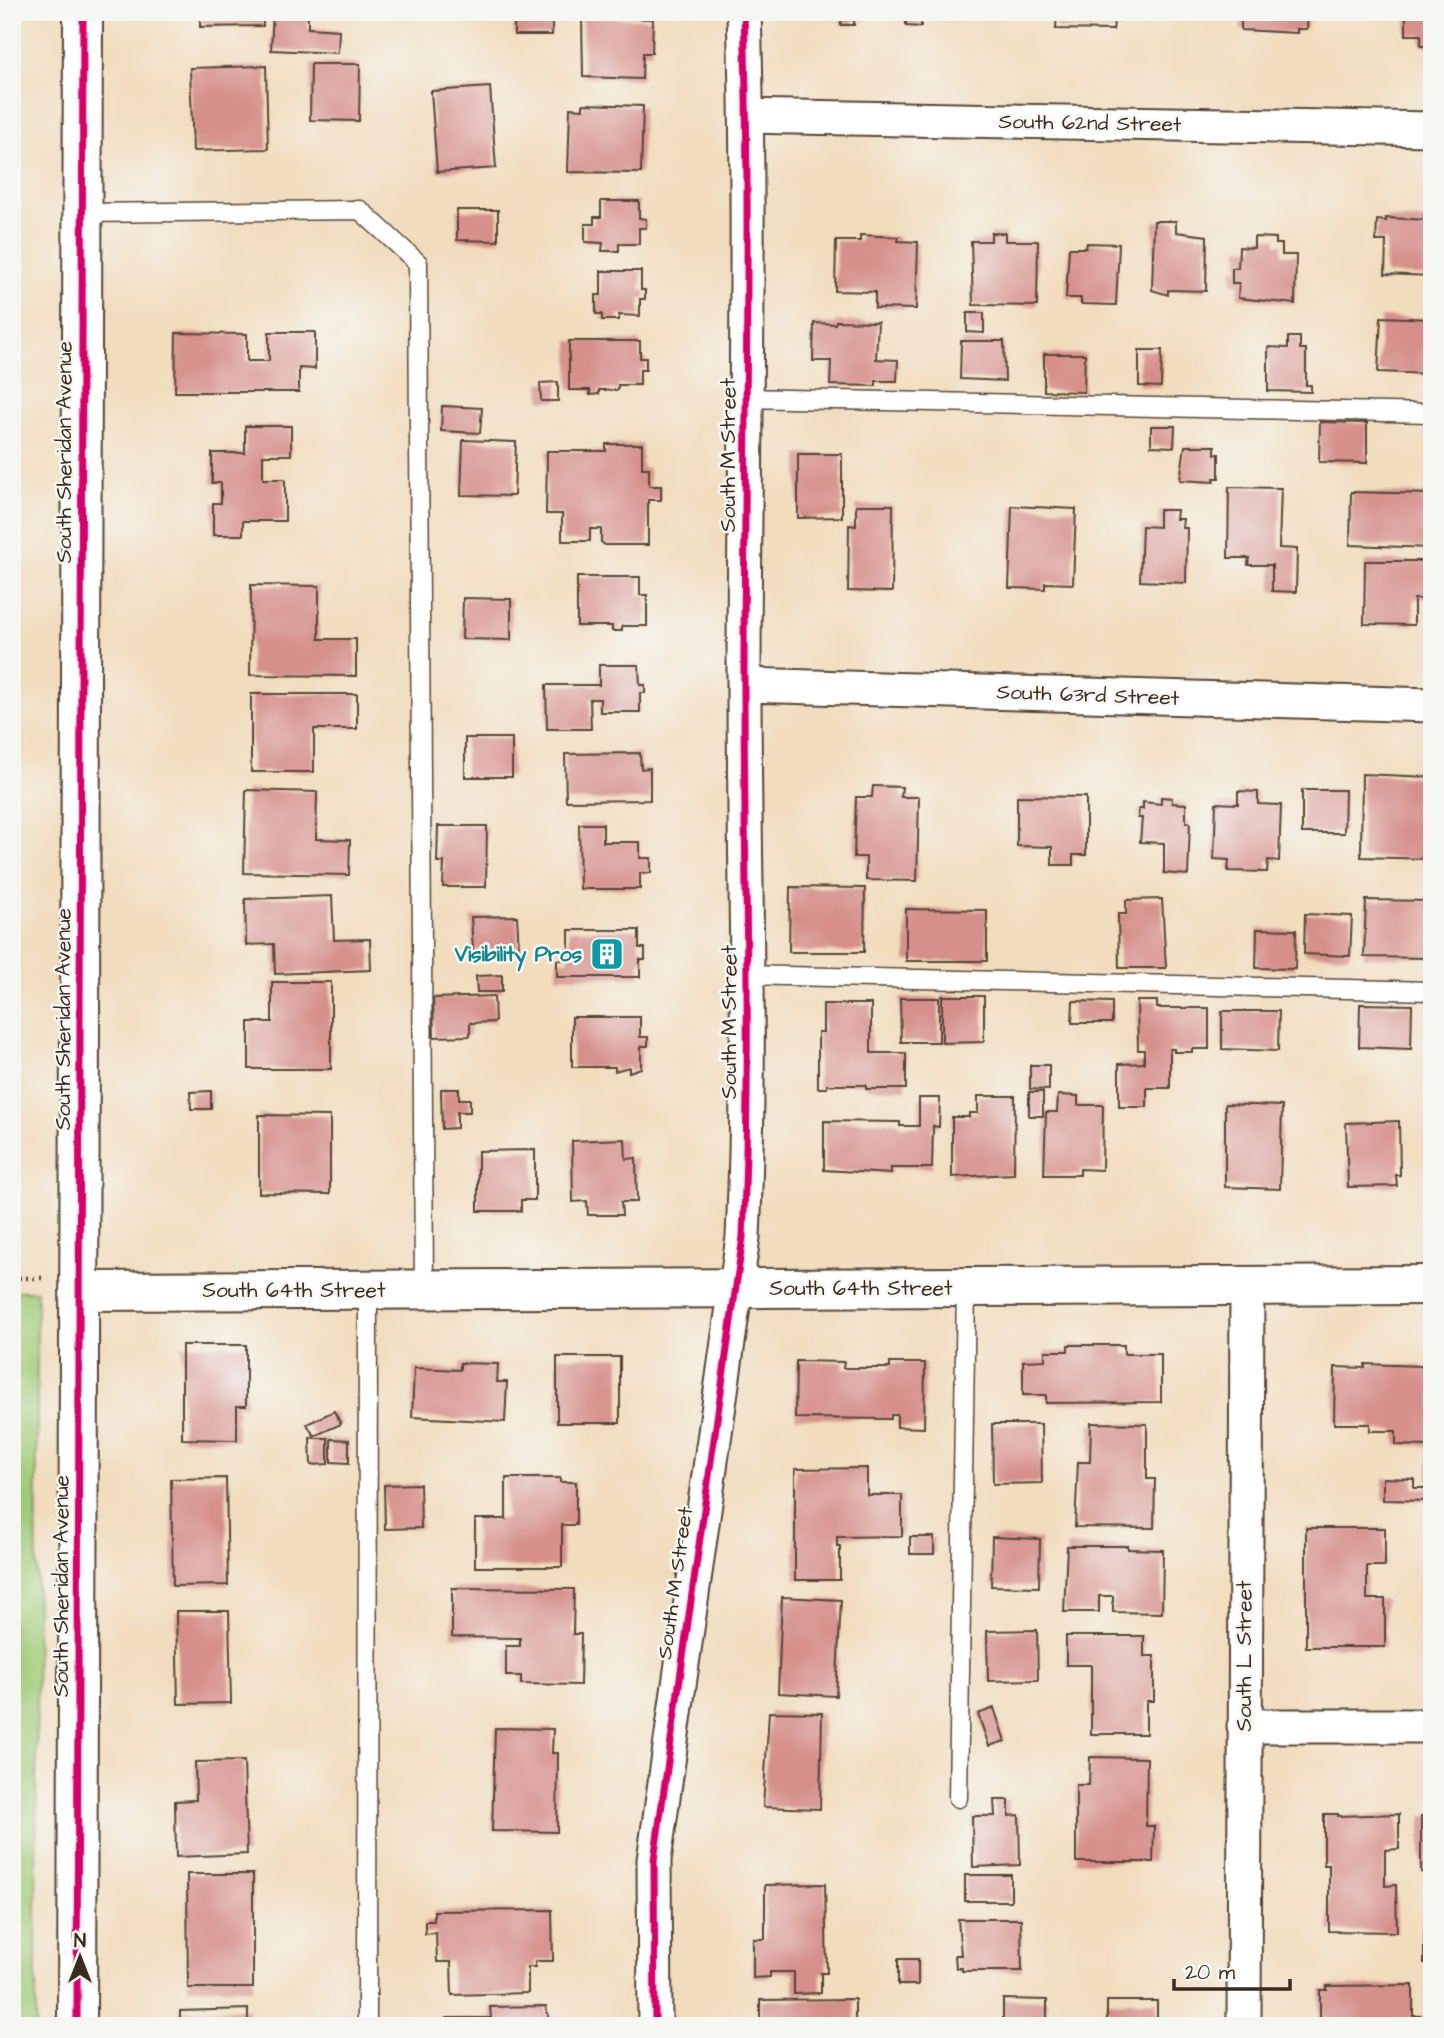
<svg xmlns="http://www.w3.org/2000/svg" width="1444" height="2038" viewBox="0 0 1444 2038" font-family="'Architects Daughter',sans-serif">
	<rect width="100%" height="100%" fill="#f6f6f2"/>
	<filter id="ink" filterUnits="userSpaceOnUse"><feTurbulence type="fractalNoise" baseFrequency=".0143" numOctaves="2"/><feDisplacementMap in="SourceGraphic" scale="14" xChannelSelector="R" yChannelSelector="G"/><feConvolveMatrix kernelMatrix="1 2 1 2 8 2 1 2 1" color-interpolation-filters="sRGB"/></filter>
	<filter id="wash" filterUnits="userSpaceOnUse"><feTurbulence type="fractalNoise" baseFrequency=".00686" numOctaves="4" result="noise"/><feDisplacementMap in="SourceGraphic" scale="28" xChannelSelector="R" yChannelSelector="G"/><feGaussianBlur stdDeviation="1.57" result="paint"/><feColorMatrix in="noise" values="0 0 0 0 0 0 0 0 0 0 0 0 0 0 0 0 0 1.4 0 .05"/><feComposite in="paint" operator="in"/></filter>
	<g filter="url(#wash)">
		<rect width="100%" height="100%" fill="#f1dcbd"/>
		<!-- green -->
		<path fill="#a0cb77" stroke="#6e7a4a" stroke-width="2" d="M12 1291H37L36 2026H12Z"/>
		<g id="blocks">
			<!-- building -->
			<path fill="#d68f8a" d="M200 12H263V26L200 27Z
				M273 12H308V28L339 30 338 53 271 50Z
				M514 12H552V35H514Z
				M825 12H869V19H854V25H841V18H825Z
				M891 12H956V19L921 18V27L906 26V19L891 18Z
				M1057 12H1118V21H1114L1113 30 1056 29Z
				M1241 12H1308L1307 29H1297V33L1241 30Z
				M1406 12H1432V46H1421V35H1406Z
				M582 17 653 19 652 53H643L642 79 583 77Z
				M311 64H360L359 121 310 120Z
				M266 66 268 149 193 151 190 68Z
				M490 87 496 168 437 172 431 91Z
				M583 104 643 106 641 173 568 172 570 108 583 109Z
				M601 201H639V218L646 219V228H639V244H619V251H602L603 243 585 242V224H594V217H601Z
				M457 210H498V241L457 240Z
				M1386 218 1432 220 1431 276 1385 274 1386 241H1376L1377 220 1386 221Z
				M1154 221H1176V232L1207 236 1206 291 1168 290V295L1152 290Z
				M991 233H1005V241H1038L1037 306 973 305 971 241H991Z
				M860 235 899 237 898 241 918 242 916 309 875 308V292L835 291 836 241H860Z
				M1254 237 1276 238V244H1282V255H1296L1295 304 1238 298 1239 283H1232V268H1238L1239 247 1254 248Z
				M1087 243 1119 244 1116 305 1081 304V298H1066L1069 248H1086Z
				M601 271H641V290H645V299H640V316L619 315V320H602V314H596V295H601Z
				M967 313H984V333L967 332Z
				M1381 317 1432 319V374L1378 372Z
				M836 321 878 322 876 359 898 360 897 381H876V386L830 385 831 361H813L814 323 835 324Z
				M269 332H315V369L299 368V392H175L176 333 247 334V361H269Z
				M1288 337H1300V349H1306V385H1311V392L1268 391V347L1288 348Z
				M569 341H640V358H646V370H640V385H618V390H599V394L590 395V390H569Z
				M961 341H1004L1005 381 960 379Z
				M1139 350H1162L1161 387 1139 386Z
				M1044 354H1085L1084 392 1044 391Z
				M558 382V401H541L540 383Z
				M442 406 482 408 480 433 441 431Z
				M1320 422 1367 423V463L1319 462Z
				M245 426H291V455H263V479H285V521H243V535H213V503H221V483H212V453H245Z
				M1151 426H1175L1174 447 1151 446Z
				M463 440 516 442 514 496 461 495Z
				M606 444H642V468H649V486H661V500H648V545H605L601 542V529H590V541H562V514H546L547 451H606Z
				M1185 446H1215V454H1219V478H1214V482L1180 480Z
				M798 454H842V517L798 518Z
				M1229 487 1281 488 1279 548 1297 549 1296 592 1272 591V565H1248L1249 558H1228Z
				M1351 492 1432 494V548L1350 545Z
				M856 505H893L892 592 848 591 849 525 856 526Z
				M1012 506 1076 509 1073 584 1045 583V589L1009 588Z
				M1159 510H1177L1176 519H1183L1182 528H1187L1186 583 1140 581 1142 526 1159 527Z
				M1365 561H1432V599H1414V625L1364 624Z
				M577 577H640V595H647V626H622V631H612V626H577Z
				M251 585 319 586V639H356V676L250 675Z
				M463 598 511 599V640L462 639Z
				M599 665H639L640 685H645V693H640V712H600V699H590L591 729H547L546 685H599Z
				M251 694H357V729H314V772H251Z
				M465 738H512V777H465Z
				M640 753 641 769 650 768V800L566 801 565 754Z
				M1362 774 1429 777 1432 859 1361 857Z
				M873 786 902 787 901 797H919L917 881 866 880V857H854L856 797H872Z
				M246 790 317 792 316 839 350 840 349 875 244 873Z
				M1302 790H1345L1344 833H1302Z
				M1238 791 1258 792V804L1281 805 1279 861 1268 860 1267 872 1228 871 1229 860 1214 859 1216 803 1238 804Z
				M1017 796 1086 797V855H1073V865H1052V847L1017 846Z
				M1161 797 1172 798V803L1186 804V822L1190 823 1188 875 1164 873V843L1140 842 1142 818H1138L1139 809H1143V802L1161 804Z
				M579 824H603V842H640V858H651V873H640V889H580Z
				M438 826H487L486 887H443L444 862H437Z
				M790 887 865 888 864 952H789Z
				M332 896 334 940 370 939 371 970 275 974 274 944 246 945 245 899Z
				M1162 899 1166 968H1119L1118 914H1126V900Z
				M1366 900 1432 901 1431 958 1364 957Z
				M906 909 987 910V961H906Z
				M1305 914 1352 916 1350 956 1304 954Z
				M517 916 519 949 473 950 471 917Z
				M1257 929 1296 930 1295 969 1256 968Z
				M569 930H639V948H645V960H640V977H557V960H569Z
				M502 975V992H477L476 976Z
				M272 982H331V1069H249V1022H272Z
				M494 996 495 1022 470 1023V1036L434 1037 433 998Z
				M942 996H984V1042L942 1043Z
				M900 998H939V1042H901Z
				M1073 1001 1112 1002V1023H1072Z
				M1137 1001H1157V1008H1209V1049H1192V1052H1174V1049H1170V1088H1147V1107H1119V1064L1144 1063V1050H1138Z
				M823 1004H871V1053H906V1089H866V1085H827V1088H818V1032H823Z
				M1360 1004 1412 1005 1411 1049 1359 1047Z
				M1222 1011H1279L1278 1051 1222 1049Z
				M572 1017H640V1037H648V1046H641V1068L629 1072V1067L615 1071V1067H572Z
				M1030 1065H1049V1090L1030 1089Z
				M441 1089H459V1099H470V1112H457V1128L442 1129Z
				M211 1091V1109H191L190 1092Z
				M1029 1092H1043V1116H1029Z
				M1058 1095 1078 1096V1105H1103L1102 1170 1080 1169V1175H1044L1046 1112H1057Z
				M978 1096H1015L1014 1174 952 1177V1117H969V1113H978Z
				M919 1098H940L939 1127 933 1126 932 1168H891V1174L824 1170V1121L900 1122V1126H919Z
				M1225 1104 1282 1106 1280 1189 1225 1187Z
				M259 1115 330 1116V1194L259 1193Z
				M1399 1121 1400 1175H1396L1397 1186 1348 1187 1346 1123Z
				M625 1139 626 1159 636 1158 637 1202H621L622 1215H588L587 1201 573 1202 572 1141Z
				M535 1150V1200H521V1211H478V1151Z
				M182 1345H246V1406H237V1440L182 1439Z
				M1068 1345H1124V1354H1161V1402L1046 1403V1395H1023V1361L1045 1360V1351H1068Z
				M557 1357H620V1423H557Z
				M796 1361 844 1362 843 1368H890V1363H925L924 1428 897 1427V1415H891V1419L795 1418Z
				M460 1363 498 1364 497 1382H507L505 1422 412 1417 414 1368 460 1370Z
				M1365 1364 1422 1366V1369H1432V1501L1383 1500V1478L1414 1479V1488H1428V1446L1396 1445V1431H1370V1424H1334L1335 1367 1365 1368Z
				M334 1411 341 1424 314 1436 307 1424Z
				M1091 1423 1147 1424V1479H1155L1154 1528 1075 1527 1078 1462H1090Z
				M992 1424H1041L1042 1483 993 1484Z
				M310 1438H328V1464L311 1465Z
				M331 1439 349 1440V1463L331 1462Z
				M867 1468V1495H902V1536L837 1537V1546H840V1580H795V1469Z
				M226 1478 228 1585 173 1586 171 1479Z
				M506 1478H560V1482H576V1525H562V1567H475V1519H506Z
				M420 1484 421 1528 385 1529 384 1485Z
				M1306 1528H1385V1566H1367V1599H1385V1647H1306Z
				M910 1537H934V1554H910Z
				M992 1537 1040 1539 1039 1587 991 1586Z
				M1067 1546H1128V1549L1163 1550 1162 1613 1113 1612V1596H1099V1612H1064Z
				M1428 1578H1432V1618H1428Z
				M452 1588 574 1589 573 1634H581L580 1685 521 1684V1676H506V1646H520V1638L452 1637Z
				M782 1597 841 1600 836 1696 778 1693Z
				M176 1611H229L231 1703 178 1704Z
				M1037 1630 1038 1680 988 1681 987 1631Z
				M1066 1636H1144V1656H1154V1701H1146V1734H1091V1665H1066Z
				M994 1708 1005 1741 989 1746 978 1714Z
				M769 1712 822 1713 820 1809 763 1807Z
				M495 1728 553 1729 552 1753H558L557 1832 492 1831Z
				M1090 1757 1147 1758 1146 1826H1154L1153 1862H1076V1785H1089Z
				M244 1761 247 1854 176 1857 175 1801 196 1800 195 1762Z
				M994 1800H1009V1816L1019 1815 1020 1865 973 1867 972 1816H995Z
				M1324 1814H1338V1816L1399 1814V1849L1385 1850V1886L1396 1885 1397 1932 1329 1931V1865H1324Z
				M1421 1816H1432V1872H1421Z
				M187 1874H253V1988H188Z
				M965 1875H1011V1901H965Z
				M825 1884 827 1973H821V1993L794 1994V1972H770V1977L753 1978V1939H765V1885Z
				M552 1910 553 1961H535V1967H528V1993L452 1995 451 1962H437L436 1933 425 1934V1921H434V1911Z
				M958 1919H1021L1022 1971H962V1968H956L955 1955H961Z
				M1424 1932H1432V1963H1424Z
				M898 1959H918V1985H898Z
				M1413 1985V2016H1428V2026H1327V2018H1320V1990H1327V1986Z
				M855 1999V2026H760V2000Z
				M1003 1999 1047 2000V2026H1003Z
				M1107 2001H1157V2026H1107Z
				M546 2006 550 2026H446V2018H491L490 2007Z
				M248 2009V2026H180V2011Z"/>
		</g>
	</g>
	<g filter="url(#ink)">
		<use href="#blocks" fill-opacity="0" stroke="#564536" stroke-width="2"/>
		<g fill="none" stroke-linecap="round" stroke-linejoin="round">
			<defs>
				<path id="lane" d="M82 213 360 210 418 263 424 1290
					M746 398 1432 413
					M746 975 1432 991
					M958 1798 966 1287
					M367 2026 368 1290"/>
				<path id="street" d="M747 116 1432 129
					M744 685 1432 705
					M1244 1726H1432
					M655 2026 654 1860 743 1237C752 1052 744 867 744 683 744 459 751 236 744 12
					M1244 2026 1247 1286"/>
				<path id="secondary" d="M79 1291 1432 1285
					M77 2026 83 12"/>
			</defs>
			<!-- lane casing -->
			<use href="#lane" stroke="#564536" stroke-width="21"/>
			<!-- street casing -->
			<use href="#street" stroke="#564536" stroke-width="37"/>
			<!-- secondary casing -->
			<use href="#secondary" stroke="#564536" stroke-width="42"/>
			<!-- path -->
			<path stroke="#564536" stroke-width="4.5" stroke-dasharray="2 5" stroke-linecap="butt" d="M12 1278H43"/>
			<!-- lane -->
			<use href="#lane" stroke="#fff" stroke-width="18"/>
			<!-- street -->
			<use href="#street" stroke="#fff" stroke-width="33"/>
			<!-- secondary -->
			<use href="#secondary" stroke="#fff" stroke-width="38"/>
			<defs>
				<path id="cycleway" d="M77 2026 83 12
					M655 2026 654 1860 743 1237C752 1052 744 867 744 683 744 459 751 236 744 12"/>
			</defs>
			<!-- cycleway casing -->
			<use href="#cycleway" stroke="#f6f6f2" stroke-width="11"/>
			<!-- cycleway -->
			<use href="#cycleway" stroke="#d6006c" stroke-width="7"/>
		</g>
	</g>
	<!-- icons -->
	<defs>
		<symbol id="building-square" viewBox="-11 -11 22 22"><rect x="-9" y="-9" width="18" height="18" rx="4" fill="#0f9aa8" stroke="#f6f6f2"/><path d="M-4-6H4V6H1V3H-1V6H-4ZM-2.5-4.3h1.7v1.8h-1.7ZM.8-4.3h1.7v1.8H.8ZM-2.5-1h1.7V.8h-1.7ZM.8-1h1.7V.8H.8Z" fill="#fff"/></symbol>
	</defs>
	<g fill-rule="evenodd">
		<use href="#building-square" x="588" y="935" width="38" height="38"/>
	</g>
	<g text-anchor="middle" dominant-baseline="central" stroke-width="5" stroke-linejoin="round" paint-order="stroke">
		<!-- street labels -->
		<g font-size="21" fill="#3b2a1e" stroke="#f6f6f2">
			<text transform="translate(1090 123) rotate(1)">South 62nd Street</text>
			<text transform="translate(64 452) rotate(-90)">South Sheridan Avenue</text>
			<text transform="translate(728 455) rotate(-90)">South M Street</text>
			<text transform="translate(1088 695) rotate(2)">South 63rd Street</text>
			<text transform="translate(63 1019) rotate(-90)">South Sheridan Avenue</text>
			<text transform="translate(729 1022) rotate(-90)">South M Street</text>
			<text x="861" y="1288">South 64th Street</text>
			<text x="294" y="1290">South 64th Street</text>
			<text transform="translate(675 1583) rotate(-82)">South M Street</text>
			<text transform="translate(61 1586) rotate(-90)">South Sheridan Avenue</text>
			<text transform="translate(1244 1656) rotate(-90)">South L Street</text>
		</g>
		<!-- culture labels -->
		<g font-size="21" font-weight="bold" fill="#0d838f" stroke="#f6f6f2" text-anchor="end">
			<text x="582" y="954">Visibility Pros</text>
		</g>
	</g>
	<!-- margin -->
	<rect width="1444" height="2038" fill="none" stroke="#f6f6f2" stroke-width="42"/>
	<!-- north arrow -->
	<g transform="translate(80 1957)" stroke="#f6f6f2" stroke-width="5" paint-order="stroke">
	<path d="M0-5L12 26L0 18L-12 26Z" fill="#3b2a1e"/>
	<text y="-10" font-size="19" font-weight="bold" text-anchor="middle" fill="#3b2a1e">N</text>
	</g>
	<!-- scale -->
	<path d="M1174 1979v10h116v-10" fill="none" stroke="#3b2a1e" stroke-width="3.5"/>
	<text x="1185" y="1979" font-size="21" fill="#3b2a1e" stroke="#f6f6f2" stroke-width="5" paint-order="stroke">20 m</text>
</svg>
